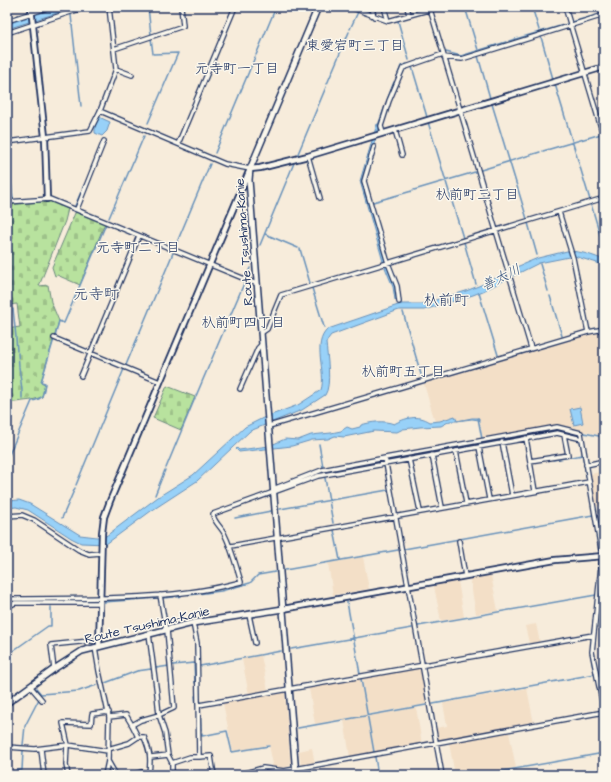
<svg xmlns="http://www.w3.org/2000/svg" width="611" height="782" viewBox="0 0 611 782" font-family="'Architects Daughter','Klee One',sans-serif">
	<defs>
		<pattern id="cemetery-stones" width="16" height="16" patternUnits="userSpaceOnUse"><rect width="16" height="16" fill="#b8e29e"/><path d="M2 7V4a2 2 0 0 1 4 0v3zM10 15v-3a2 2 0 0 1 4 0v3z" fill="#9ec28a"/></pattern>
	</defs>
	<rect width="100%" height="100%" fill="#f7ecdb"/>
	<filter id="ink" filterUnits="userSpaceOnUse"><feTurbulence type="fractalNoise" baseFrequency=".025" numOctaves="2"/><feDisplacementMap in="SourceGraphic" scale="8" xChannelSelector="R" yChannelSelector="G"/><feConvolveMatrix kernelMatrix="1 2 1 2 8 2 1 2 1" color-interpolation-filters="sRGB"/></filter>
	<g filter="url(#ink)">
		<!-- built -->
		<path fill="#f3dfc7" d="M602 332 604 334V436L557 425 483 438 479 418H472L457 421 455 417 435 422 424 384 578 338Z
			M604 471V505L596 506 590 474Z
			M363 557 369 589 333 595 328 563Z
			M491 575 498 611 476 614 470 579Z
			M458 581 464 617 441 621 434 586Z
			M536 624 540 643 530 644 529 643 525 626Z
			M261 655 268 691 249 695 242 659Z
			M419 668 421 669 427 704 368 714 362 679Z
			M360 679 367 715 315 724 309 688Z
			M527 688 534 724 438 740 436 728 447 726 443 703Z
			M284 693 285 694 291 766 282 768H273L272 764H273L269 745 233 752 223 703Z
			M416 707 422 744 375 752 368 716Z
			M367 716 374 752 350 757 344 720Z
			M509 732 516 768 474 775H455L449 743Z
			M312 748 315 764 301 766 299 751Z"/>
		<!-- cemetery -->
		<path fill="url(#cemetery-stones)" stroke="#6a887e" d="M50 201 68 209 65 221 39 286 48 285 51 302 59 321 41 382 45 384 42 397 32 400 7 403V329L20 327 17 304 7 305V205Z
			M78 212 105 223 80 285 57 275 55 276 52 267 75 213Z
			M167 386 195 397 181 430 153 418Z"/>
		<!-- water -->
		<path fill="#98d1f8" stroke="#6690ba" d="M59 7H76L7 29V24Z
			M99 117 110 122 107 131 102 136 95 133V126Z
			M377 124 379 125 378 132 361 181 386 262 395 286 397 300H395L393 287 384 265 360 181Z
			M567 251C580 251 592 255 604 260V265L574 256 539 263 483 291 473 295 424 310H399L331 335 328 339 326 343C327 355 332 385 325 395L302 410 250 431 197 481 151 511 106 544 81 543 71 538 28 510 16 507 7 508V501L19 500 30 504 80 535 97 537 106 536 158 497 193 475 245 427 263 418 298 405 321 390C327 371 311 344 328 329L401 304H422L466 291 486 283 514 268 538 258Z
			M580 407 583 423 574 425 570 409Z
			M455 416 457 421 472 418H479V420L472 419 456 421H450L441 426 420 427 403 429 397 432 374 431 344 437 335 436 328 439 312 440 292 446 239 452 236 449 237 448 239 450 269 446 285 439 298 440 311 435 331 433 341 431 347 427 352 429 360 427 361 425C371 422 384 420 394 424 405 418 418 414 430 422L440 421Z"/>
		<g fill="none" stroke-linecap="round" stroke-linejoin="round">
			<!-- stream -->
			<path stroke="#6690ba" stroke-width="1.5" d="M148 7 151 35
				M465 7 478 50
				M532 7 539 30
				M597 7 598 12
				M71 15 81 106
				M600 19 604 31
				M398 21 409 60
				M572 22 604 13
				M350 29 358 12
				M541 37 553 79
				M509 41 567 24
				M446 52 461 56 506 42
				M256 55 276 7
				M478 56 490 98
				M412 67 427 117
				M397 77 401 66 407 64
				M327 84 349 32
				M555 84 590 200
				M386 103 394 82
				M492 104 527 219
				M428 122 463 238
				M148 123 178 53 153 54 151 38
				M378 126 385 106
				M7 145 13 199
				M543 151 601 134
				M215 153 255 57
				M297 156 326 87
				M481 170 540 152
				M414 190 475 172
				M373 202 412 191
				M591 204 604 248
				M75 206 84 185
				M109 218 144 136
				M528 223 537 255
				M265 234 298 248
				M464 242 476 284
				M260 245 294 163
				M175 247 210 164
				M300 249 310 283
				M540 264 548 291
				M246 278 250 268
				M312 288 324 327
				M479 293 498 355
				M550 296 562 336
				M13 309 16 337
				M403 312 422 378
				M55 337 59 321 64 323 106 224
				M16 338 17 351
				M18 353 19 366
				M126 365 173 253
				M19 367 21 381
				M21 382 22 390
				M22 391V398
				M196 396 245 281
				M478 418 482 439H484
				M572 429 578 430
				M584 433 604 437
				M580 440 587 480
				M319 444 323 467
				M8 457 32 401C44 399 43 394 45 383L41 382 54 339
				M7 460V459
				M389 460 557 430 577 434
				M553 460 583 455
				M364 464 382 461
				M166 468 195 398
				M325 478 333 523
				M76 485 124 369
				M155 495 165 470
				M280 509 388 490
				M62 518 75 488
				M235 518 271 511
				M334 530 340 560
				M404 549 593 515
				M285 570 398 550
				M189 595 221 591 250 583 258 575 275 572
				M177 597 181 596
				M162 598 174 597
				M104 602 158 598
				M347 602 360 674
				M7 604 13 601 91 600
				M418 626 596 595
				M592 632 594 620
				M291 649 412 628
				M7 655 48 626H51V607
				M591 656 593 668
				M173 665 194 663 195 683
				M200 666 281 651
				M156 668 169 666
				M361 679 374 752
				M105 683 137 671 151 669
				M36 688 41 694
				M41 694 79 691 97 685
				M195 696 196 706
				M433 704 595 674
				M200 708 201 730
				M603 715 604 719
				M298 728 426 705
				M202 733V736L227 731 232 752 269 746
				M23 745 25 726 39 699
				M375 757 378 775
				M7 772 22 770 23 751
				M481 775 604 753"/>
			<defs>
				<path id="minor" d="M350 7 388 21
					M372 7 374 17
					M384 7 388 21 439 7
					M407 7 409 15
					M565 7 604 138
					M430 9 531 348
					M7 21 50 7
					M7 33 86 7
					M114 49 183 26 181 7
					M444 57 462 59 604 15
					M116 69 132 75
					M100 111 225 164 250 169
					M395 130 402 155
					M383 133 381 126 389 101 403 68 443 54
					M7 142 90 131 100 111 116 69 109 7
					M178 144 235 7
					M374 147 364 181 388 263 397 286 399 302
					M308 156 320 198
					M7 202 50 199 257 284
					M77 209 104 141
					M559 212 573 258 588 332
					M261 333 267 329 281 295 604 198
					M54 338 160 382
					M81 376 139 236
					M240 389 258 348 262 344
					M269 426 588 332 604 329
					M526 438 535 491
					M502 442 512 495
					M479 447 489 499
					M456 451 466 503
					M432 455 442 507
					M385 458 557 427 581 433 582 439
					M409 459 420 511
					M530 461 568 455 564 435
					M586 465 604 461
					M273 489 322 470 385 458 442 775
					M7 516 22 515 34 520 79 550 89 554 101 553
					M459 541 465 576
					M231 546 589 482
					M602 556 592 652 604 711
					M160 595 166 630
					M7 599C68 598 130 600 190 592 208 590 225 586 241 582 236 566 232 549 224 533 221 527 213 521 213 514L318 476 557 433 582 439 602 556
					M7 607 15 603H100
					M249 615 255 643
					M149 634 157 694 159 715 165 733 168 755 172 763V775
					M95 647 99 671 109 717 108 761 105 775
					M54 669 51 645 99 640
					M30 686 42 700
					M199 705 593 635
					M109 717 126 715 132 725 138 737H144C150 751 151 758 149 773L141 772 132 775
					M132 725 141 720 159 715 174 708 167 630
					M67 745 66 765 68 775
					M68 745 63 723 91 724 92 714 109 712
					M7 747 35 749 68 745 108 751
					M41 749 44 775
					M108 749 129 743 138 737
					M151 757 168 755
					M199 757 211 756 214 775
					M108 761 116 775
					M172 763 190 757H199L197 643 193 623
					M237 775 263 768 284 771 604 712"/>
				<path id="tertiary" d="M31 7 45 137 47 199
					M283 609 555 560 604 556
					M99 646 102 533 104 517 110 501 250 169 260 168 308 156 604 67"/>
				<path id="secondary" d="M7 703 54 669 82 651 193 623 283 609
					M296 775 249 180 250 169 318 7"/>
			</defs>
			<!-- minor casing -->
			<use href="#minor" stroke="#1b2f5e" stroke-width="6"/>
			<!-- tertiary casing -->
			<use href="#tertiary" stroke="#1b2f5e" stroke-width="8"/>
			<!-- secondary casing -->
			<use href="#secondary" stroke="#1b2f5e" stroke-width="8"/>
			<!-- minor -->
			<use href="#minor" stroke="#fbf7ec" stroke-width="3.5"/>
			<!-- tertiary -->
			<use href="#tertiary" stroke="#fbf7ec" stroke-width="4.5"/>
			<!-- secondary -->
			<use href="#secondary" stroke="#fbf7ec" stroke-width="5"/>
		</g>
	</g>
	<g text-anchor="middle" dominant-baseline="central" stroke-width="3" stroke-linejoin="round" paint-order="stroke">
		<!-- street labels -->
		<g font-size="13" fill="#1b2f5e" stroke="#fbf7ec">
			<text transform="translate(244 242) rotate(-94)">Route Tsushima-Kanie</text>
			<text transform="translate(147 625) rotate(-13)">Route Tsushima-Kanie</text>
		</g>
		<!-- neighbourhood labels -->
		<g font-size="14" fill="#1b2f5e" stroke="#fbf7ec">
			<text x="355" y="46">東愛宕町三丁目</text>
			<text x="237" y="69">元寺町一丁目</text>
			<text x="477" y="195">杁前町三丁目</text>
			<text x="138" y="248">元寺町二丁目</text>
			<text x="243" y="323">杁前町四丁目</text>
			<text x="403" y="372">杁前町五丁目</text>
		</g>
		<!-- water labels -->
		<g font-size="14" font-style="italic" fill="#3a5884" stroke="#fbf7ec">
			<text transform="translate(501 278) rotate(-26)">善太川</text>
		</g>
		<!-- quarter labels -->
		<g font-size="15" fill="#1b2f5e" stroke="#fbf7ec">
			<text x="96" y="294">元寺町</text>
			<text x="446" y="300">杁前町</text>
		</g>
	</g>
	<!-- margin -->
	<rect width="611" height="782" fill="none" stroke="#fbf7ec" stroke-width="24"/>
	<rect x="12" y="12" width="587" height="758" fill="none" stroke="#1b2f5e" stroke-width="1.5" filter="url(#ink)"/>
</svg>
